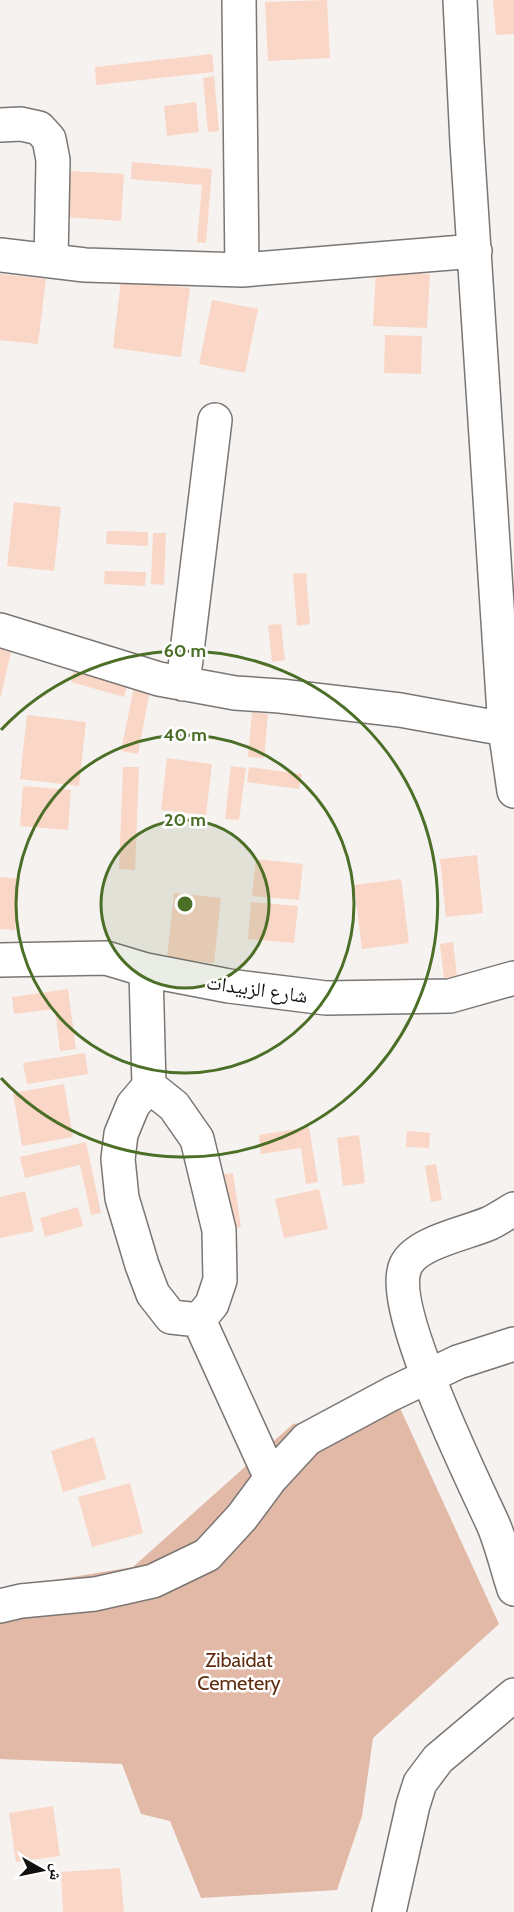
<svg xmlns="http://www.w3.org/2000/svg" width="514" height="1912" viewBox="0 0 514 1912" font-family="Cabin,'Noto Naskh Arabic',sans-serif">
	<rect width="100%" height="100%" fill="#f6f2f0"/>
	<!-- green -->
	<path fill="#e1b9a6" d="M400 1408 499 1624 373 1738 362 1816 337 1890 201 1898 170 1821 141 1814 122 1764 0 1759V1589L133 1567 293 1424Z"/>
	<!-- building -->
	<path fill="#fad6c6" d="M327 0 330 58 268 61 265 2Z
		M493 0H514V34L496 35Z
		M212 54 214 72 96 85 95 67Z
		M214 76 219 131 208 132 203 78Z
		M196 102 199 132 167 136 164 106Z
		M132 162 212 169 206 243 197 242 202 185 131 179Z
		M70 171 124 174 121 221 66 217Z
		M376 271 430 274 427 328 373 326Z
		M0 274 46 279 38 344 0 340Z
		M121 280 190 288 181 357 113 348Z
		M212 300 258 309 245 373 199 364Z
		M385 335 422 336 421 374 384 373Z
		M14 502 61 507 54 571 7 566Z
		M107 531 148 532V546L106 544Z
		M153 533H166L164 585 151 584Z
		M105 571 146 572 145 586 104 584Z
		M306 573 310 624 297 626 293 574Z
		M281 624 285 660 272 662 268 625Z
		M0 635 14 639 1 696H0Z
		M75 665 129 679 124 697 71 682Z
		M135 682 151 685 138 754 121 751Z
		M252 712 268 714 264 758 248 757Z
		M27 715 86 722 79 786 20 779Z
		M167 758 212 764 206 815 161 810Z
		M231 766 246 768 239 820 225 819Z
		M123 767H139L135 870 119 869Z
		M249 767 302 774 299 789 247 782Z
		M23 786 71 790 68 830 20 826Z
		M477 855 483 913 446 917 440 859Z
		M256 859 303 864 299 900 252 896Z
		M0 877 20 879 15 930 0 929Z
		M401 879 409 943 362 949 354 885Z
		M174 893 221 898 214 963 167 958Z
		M251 902 298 906 294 943 248 939Z
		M453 942 457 976 444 978 440 944Z
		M68 989 76 1049 60 1051 55 1009 14 1014 12 997Z
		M85 1053 88 1074 27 1084 23 1063Z
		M64 1084 73 1137 22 1146 13 1093Z
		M309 1127 318 1182 306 1184 301 1148 261 1154 259 1135Z
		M407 1131 430 1133 429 1148 406 1147Z
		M359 1135 365 1183 343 1186 337 1138Z
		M86 1142 101 1213 91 1215 80 1165 25 1178 20 1157Z
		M436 1164 442 1200 431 1202 425 1166Z
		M233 1173 241 1227 225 1229 217 1175Z
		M319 1189 328 1229 284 1238 275 1199Z
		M25 1191 34 1231 0 1238V1197Z
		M78 1207 83 1226 45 1237 40 1218Z
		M94 1437 106 1479 63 1492 51 1451Z
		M130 1483 143 1533 92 1547 78 1497Z
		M53 1806 60 1856 16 1862 9 1813Z
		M120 1868 124 1912H63L61 1872Z"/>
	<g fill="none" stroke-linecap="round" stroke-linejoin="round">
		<defs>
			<path id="minor" d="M239 0 242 270
				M460 0 467 143 505 729 514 791
				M0 125 21 124 39 128 49 139 53 160 51 261
				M0 255 85 265 242 270 475 251
				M0 630 159 679 235 693 280 696 400 710 505 729H514
				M183 684 215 420
				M0 960 106 958 146 970 229 986 326 998 450 996 514 978
				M146 970 149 1086 133 1105 121 1134 118 1159 122 1198 142 1265 153 1294 171 1317 199 1320
				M149 1086 174 1106 197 1139 219 1230 220 1280 212 1304 199 1320 271 1478
				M514 1209C506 1214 498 1219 490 1223 468 1233 417 1242 406 1265 386 1305 473 1480 493 1524 502 1545 507 1568 514 1589
				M0 1606 21 1601 95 1594 153 1581 207 1555 242 1517 271 1478 307 1439 391 1394 458 1362 514 1344
				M389 1912 413 1805 420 1783 438 1759 514 1695"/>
		</defs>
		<!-- minor casing -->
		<use href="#minor" stroke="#7a7674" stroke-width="36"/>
		<!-- minor -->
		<use href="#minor" stroke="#fff" stroke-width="33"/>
	</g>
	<!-- distance rings -->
	<circle cx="185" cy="904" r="84" fill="#4c6f27" fill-opacity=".12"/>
	<g fill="none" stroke="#4c6f27" stroke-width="3">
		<circle cx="185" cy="904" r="84"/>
		<circle cx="185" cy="904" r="169"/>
		<path d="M1 730A253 253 0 1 1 1 1078"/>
	</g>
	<g text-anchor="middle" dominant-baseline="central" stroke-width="5" stroke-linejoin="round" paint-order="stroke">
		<!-- street labels -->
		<g font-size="20" fill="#121110" stroke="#fff">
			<text transform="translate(257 989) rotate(8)">شارع الزبيدات</text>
		</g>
		<!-- park labels -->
		<g font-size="20" fill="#602c10" stroke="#fff">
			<text x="239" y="1660">Zibaidat<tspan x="239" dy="23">Cemetery</tspan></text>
		</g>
	</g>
	<circle cx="185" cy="904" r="9" fill="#4c6f27" stroke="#fff" stroke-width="3"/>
	<g font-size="18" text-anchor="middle" font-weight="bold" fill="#4c6f27" stroke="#fff" stroke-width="5" stroke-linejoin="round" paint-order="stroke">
		<text x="185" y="657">60 m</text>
		<text x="185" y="741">40 m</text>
		<text x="185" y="826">20 m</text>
	</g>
	<!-- north arrow -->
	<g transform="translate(42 1870) rotate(99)" stroke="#ffffff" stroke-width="4.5" paint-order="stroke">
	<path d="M0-4.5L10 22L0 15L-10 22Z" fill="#121110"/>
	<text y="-9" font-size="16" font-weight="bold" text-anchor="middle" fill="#121110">ش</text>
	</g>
</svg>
